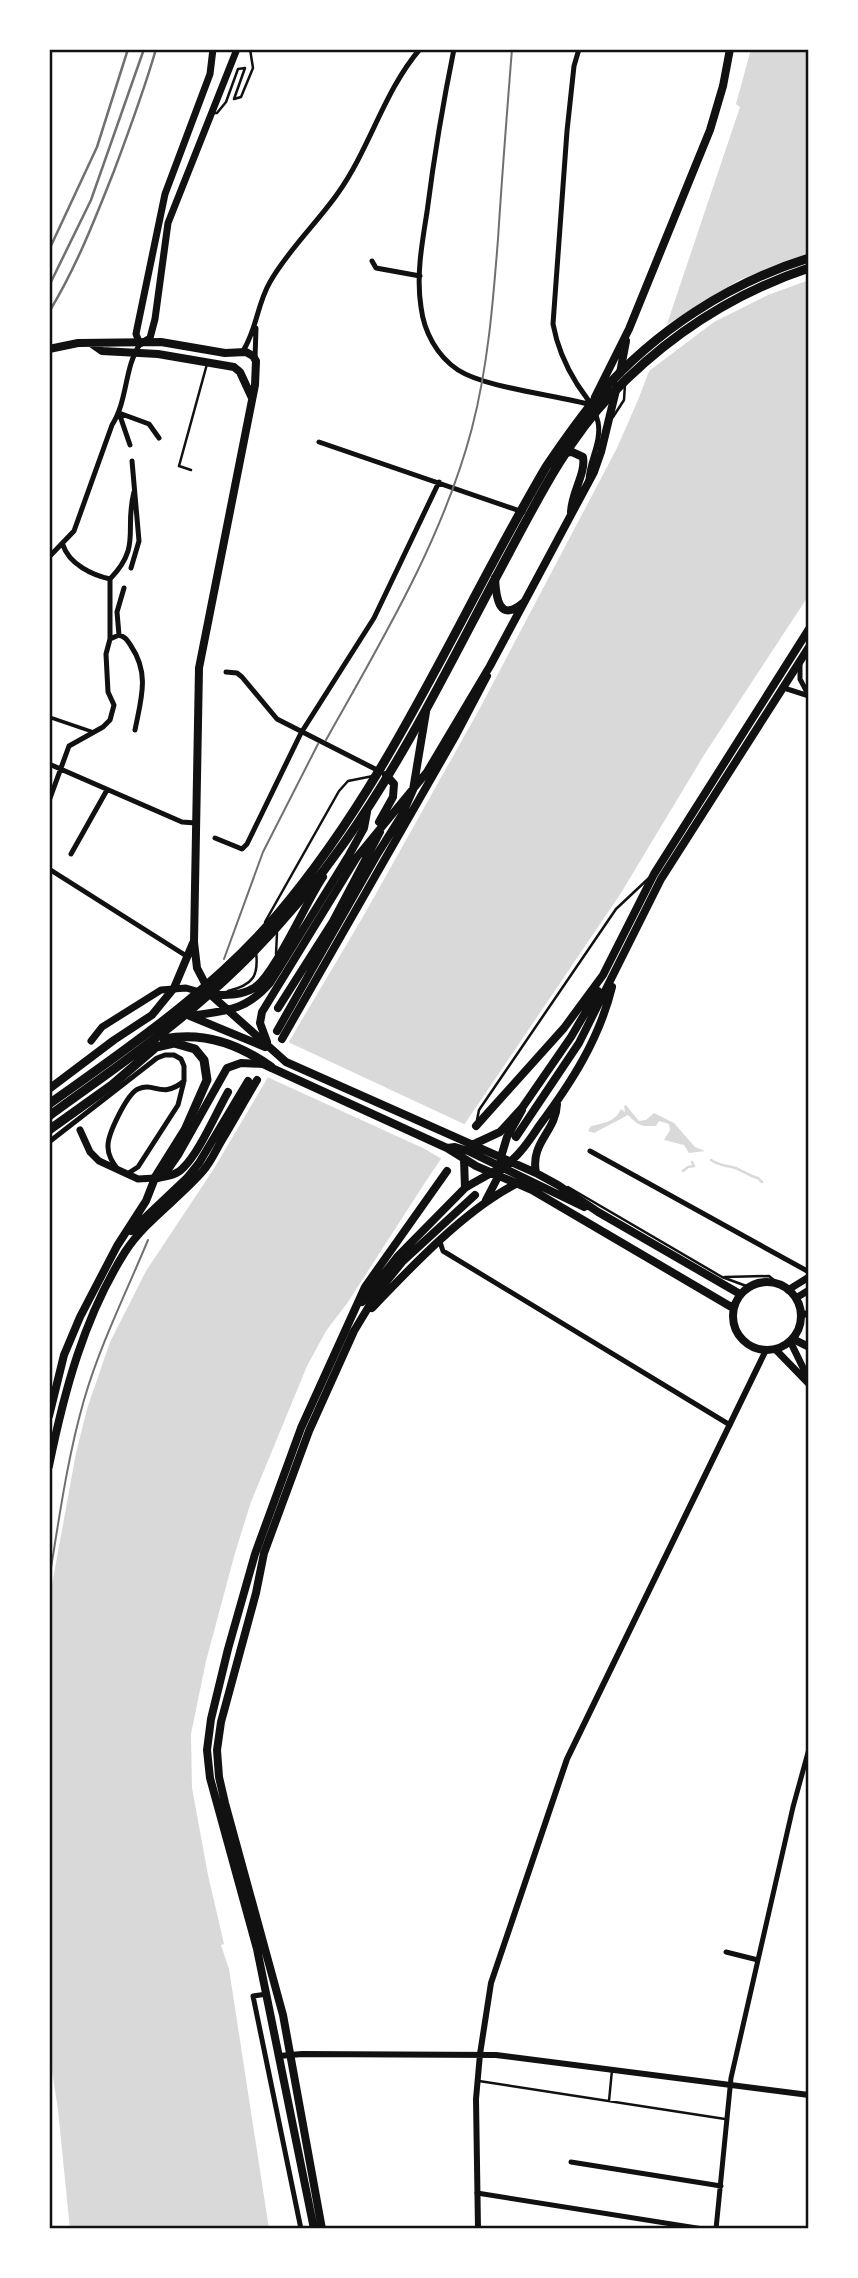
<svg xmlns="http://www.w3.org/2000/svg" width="858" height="2278" viewBox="0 0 858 2278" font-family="'Alegreya Sans',sans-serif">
	<rect width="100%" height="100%" fill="#fff"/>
	<!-- water -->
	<path fill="#d9d9d9" d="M751 49H809V595L704 755 621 893 426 1181 348 1302 326 1331 307 1366 251 1502 235 1553 206 1661 191 1734 192 1788 208 1875 224 1944 221 1945 229 1969 269 2229H70L58 2110 49 2051V1601L76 1453 87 1409 110 1342 146 1271 213 1170 364 915 480 708 617 448 638 400 667 324 740 107 736 104Z
		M626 1105 639 1121 646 1120 654 1113 674 1123 695 1147 705 1151 689 1153 684 1145 664 1140 670 1130 669 1124 659 1121 656 1126C640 1126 640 1127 628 1115L594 1133 588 1131 591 1126C604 1123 615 1122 621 1109L625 1112 624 1106Z"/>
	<!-- pier -->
	<path fill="#fff" d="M809 253V280L768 295 714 322 645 374 662 328 668 324 739 280Z
		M286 1041 464 1124H469L445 1161 425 1149 265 1076Z"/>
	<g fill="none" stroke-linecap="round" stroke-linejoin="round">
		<!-- stream -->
		<path stroke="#d9d9d9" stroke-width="2.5" d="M711 1160C718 1165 723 1165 732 1167 741 1169 748 1176 758 1178L762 1182
			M683 1171 688 1167 694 1166 692 1162"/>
		<!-- service -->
		<path stroke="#111" stroke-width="2.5" d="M213 113H217L226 102 238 69 245 68 234 99 241 97 253 68 250 49
			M613 417 624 400 625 384
			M191 470 179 466 207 364
			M265 922 339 791 348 781 373 776
			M276 954 277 933
			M228 991C253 985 259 976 256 952
			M477 1120 479 1110 616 909 649 878
			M568 1187 722 1277 749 1287
			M725 1277 769 1276 781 1286
			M479 2081 725 2119
			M609 2101 612 2070"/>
		<!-- pedestrian -->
		<path stroke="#111" stroke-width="3.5" d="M49 717 93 732"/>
		<!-- minor -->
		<path stroke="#111" stroke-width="5" d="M454 49C443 103 434 157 427 212 422 243 416 276 421 307 424 332 437 356 458 370 486 388 556 395 592 405
			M579 49 574 66 567 131 553 324C557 346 565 365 577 384 585 396 595 407 598 422 602 442 589 460 588 480
			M372 261 376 268 420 276
			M243 351C257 329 257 304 270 282 288 250 317 223 338 193 370 148 384 91 420 49
			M255 358 256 328
			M119 413 149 424 159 438
			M119 413 130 445
			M319 442 523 512
			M63 545C69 564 92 575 110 579
			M49 557 74 531 112 425C128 400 124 368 140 344
			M131 568 139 541 132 461
			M119 635C126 637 127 640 131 646 150 674 141 699 135 730
			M119 635 117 612 124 588
			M110 639V579C142 546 124 530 134 492
			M800 663V679L809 696
			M226 672 237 673 242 677 277 719 381 772
			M784 688 809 696
			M49 764 182 822 196 823
			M49 801 69 746 103 727 110 720 114 705 108 692 106 654 110 639 119 635
			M215 838 242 849 247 844 301 733 374 618 439 482
			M71 854 107 790
			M49 869 188 957
			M49 1142 157 1058 165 1055H174L181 1059 184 1066V1081L178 1105 138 1167 127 1174
			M590 1151 809 1272
			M116 1167C112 1161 108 1155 108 1147 107 1135 127 1094 138 1089 155 1081 161 1100 184 1081
			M440 1242 443 1251 730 1425
			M726 1952 758 1960
			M267 1994 253 1996 301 2229
			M571 2162 721 2186
			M477 2193 703 2229
			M716 2229 731 2078 793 1807 809 1749"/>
		<!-- tertiary -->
		<path stroke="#111" stroke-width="6" d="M279 2056 302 2054 496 2055 809 2095
			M478 2229 476 2099 480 2054 491 1983 567 1759 766 1350"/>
		<!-- secondary -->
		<path stroke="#111" stroke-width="7" d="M213 49 210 74 165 194 138 324 136 334 140 344 150 338 155 319 168 223 237 49
			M91 1041 102 1027 161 990 186 988 200 992
			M80 1130 90 1152 99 1161 138 1179 155 1178
			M788 1290 809 1277
			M796 1298 809 1290
			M801 1314H809
			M790 1341 809 1380
			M775 1349 809 1384"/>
		<!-- primary -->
		<path stroke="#111" stroke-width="8" d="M92 344 102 351 158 354 234 367 240 372 252 398
			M49 349 78 343 161 342 225 353 246 352 253 356 256 361 255 385 199 668 194 942 197 968 211 995 286 1062 536 1173 558 1185 598 1212 740 1294
			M620 373 626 341
			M595 397 629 329 710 130 723 86 730 49
			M564 453 572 452 583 457C586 474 571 493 571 513
			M495 578C496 598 499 624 524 602
			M379 822 393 797 394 784 386 775
			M211 995C226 995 240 996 254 988 274 976 307 900 323 877
			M278 1008 332 923 380 832
			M190 1016C224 1011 246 1011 270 983L349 855 364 828 367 812
			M190 1016 265 1047
			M277 1031 378 853 402 815 413 790 426 712
			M282 1039 456 735 487 676
			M267 1042 260 1023 262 1012 357 857 427 772 490 666 594 472 601 452 617 386
			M49 1089 114 1040 152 1015 174 988 193 943
			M476 1126 564 1028 603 975 654 874 809 629
			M516 1137 579 1043 661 879 809 647
			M472 1145 500 1132 522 1108 571 1037 598 991
			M447 1148 455 1147 468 1151 584 1207
			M536 1173C530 1142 556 1132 557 1104
			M158 1178C167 1176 177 1175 183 1168 199 1153 216 1113 228 1092
			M465 1188C479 1179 499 1170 512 1160 523 1151 531 1138 539 1126 571 1083 599 1040 612 987
			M486 1200 499 1175 501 1157 507 1137 522 1110
			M131 1231 187 1178 199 1163 248 1081
			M733 1316a34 34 0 1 1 68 0a34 34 0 1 1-68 0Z
			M362 1302 398 1256 465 1188 464 1159
			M372 1308C412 1266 467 1208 518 1183
			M793 1339 809 1347
			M49 1416 64 1355 80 1317 117 1246 146 1201 155 1178 169 1168 178 1155 227 1068 241 1063 263 1064 447 1148 476 1166 532 1190 733 1308
			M49 1466C64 1392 84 1317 125 1252 146 1220 178 1200 203 1171 211 1162 216 1150 222 1140 234 1120 245 1100 257 1080
			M314 2229 257 1949 210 1778 207 1750 211 1719 228 1649 255 1554 301 1428 365 1287 447 1171
			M322 2229 283 2015 225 1803 219 1777 217 1750 221 1722 256 1593 264 1553 309 1431 354 1331 377 1293 403 1261 475 1195"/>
		<!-- motorway -->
		<path stroke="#111" stroke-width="9" d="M164 1039C204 1031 239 1044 271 1067
			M49 1104C129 1047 212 991 277 915 391 781 457 618 546 467 563 442 580 417 600 394 655 331 729 283 809 258
			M49 1116C98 1080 149 1046 194 1007 251 959 301 904 344 843 408 753 456 651 509 553 538 499 567 441 610 396 666 337 731 294 809 268
			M49 1130 112 1085 156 1047 174 1043 195 1049 204 1060 207 1080 185 1130 155 1178"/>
		<!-- tram -->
		<path stroke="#707070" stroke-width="2" d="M326 740C382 640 443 539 472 428 488 366 493 303 498 239 502 176 507 112 512 49
			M224 959 263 852 318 744
			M49 1580C59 1520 67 1459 84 1400 100 1345 126 1293 148 1240"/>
		<!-- rail -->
		<path stroke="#707070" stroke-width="2.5" d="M49 250 97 147 128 49
			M49 286 91 200 144 49
			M49 312C76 268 95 219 114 171 129 131 144 91 156 49"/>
	</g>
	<!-- border -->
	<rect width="858" height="2278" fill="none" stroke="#ffffff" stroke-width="102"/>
	<rect x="51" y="51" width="756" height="2176" fill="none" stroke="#111" stroke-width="2.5"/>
</svg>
